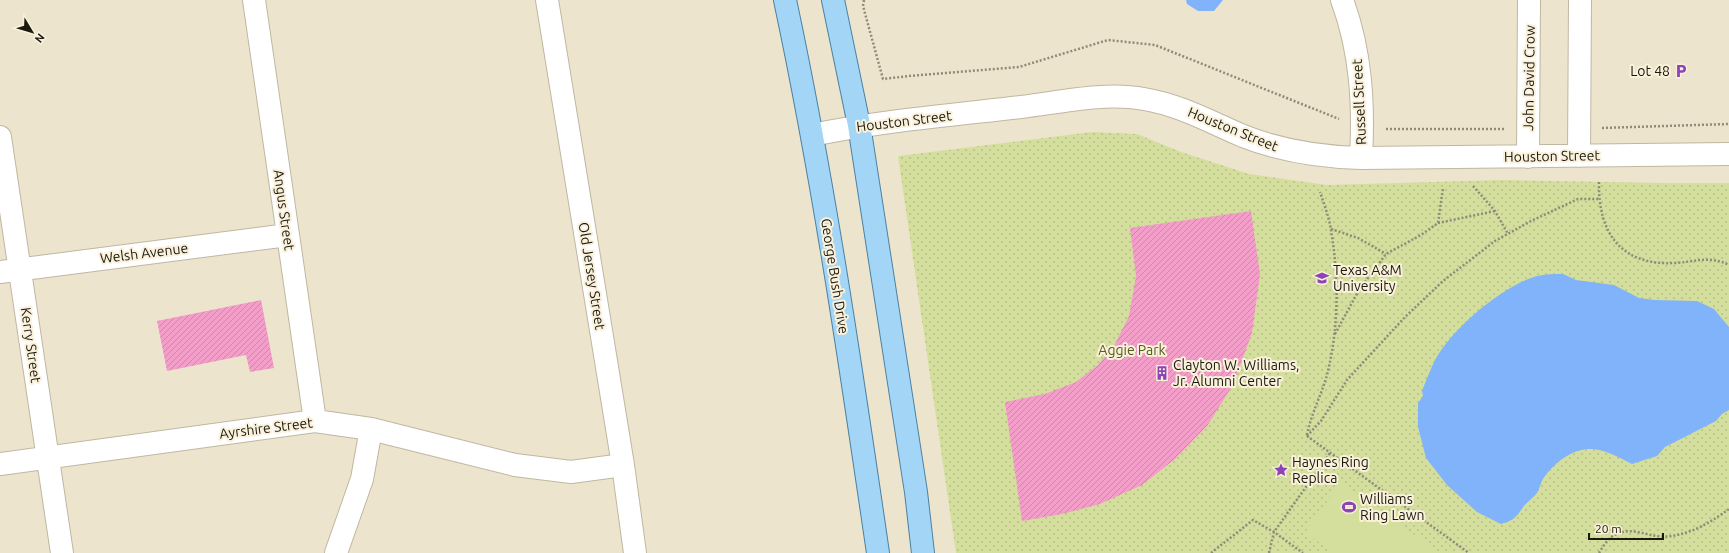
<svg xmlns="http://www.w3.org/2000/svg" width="1729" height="553" viewBox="0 0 1729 553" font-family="Ubuntu,sans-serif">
	<defs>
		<pattern id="park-dots" width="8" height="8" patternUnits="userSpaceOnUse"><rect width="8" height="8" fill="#d4df9d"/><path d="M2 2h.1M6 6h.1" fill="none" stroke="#b5bf86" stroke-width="1.8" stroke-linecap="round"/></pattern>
		<pattern id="building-hatch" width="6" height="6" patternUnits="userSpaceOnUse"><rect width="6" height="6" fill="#f39dc9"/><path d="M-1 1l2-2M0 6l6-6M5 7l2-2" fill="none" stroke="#d086ac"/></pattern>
	</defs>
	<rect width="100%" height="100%" fill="#ede4ce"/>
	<!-- park -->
	<path fill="url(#park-dots)" d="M1092 132 1137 134 1181 152 1249 174 1327 185 1502 180 1664 183H1729V553H956L898 156Z"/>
	<!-- pitch -->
	<path fill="#d4df9d" d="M1341 482 1440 553H1334L1305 532Z"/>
	<!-- water -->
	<path fill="#81b3fb" d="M1186 0H1223L1214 11H1198L1187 4Z
		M1563 274 1576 280 1614 285 1639 298 1655 300 1697 301 1714 309 1729 327V410L1722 414 1716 421 1665 447 1657 456 1632 464C1610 453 1591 441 1567 456 1558 461 1551 468 1545 476 1541 481 1540 488 1537 493 1533 498 1528 501 1524 506 1516 517 1515 520 1501 524L1477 512 1447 485 1426 458 1418 427V403L1423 396 1422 391C1426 381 1430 370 1435 360 1452 329 1498 290 1531 278 1540 274 1553 274 1563 274Z"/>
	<!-- building -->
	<path fill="url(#building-hatch)" d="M1251 211 1260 274 1252 333 1233 385 1207 426 1175 459 1142 485 1100 504 1062 514 1022 521 1005 402 1045 394 1076 382 1098 365 1115 344 1129 316 1136 276 1130 228Z
		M261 300 274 368 250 372 246 355 167 371 157 321Z"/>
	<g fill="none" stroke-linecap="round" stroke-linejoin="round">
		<defs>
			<path id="minor" d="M254 0 315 421
				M547 0 623 465 635 553
				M1342 0C1361 51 1364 104 1361 158
				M812 135C881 121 951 115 1021 107 1062 102 1104 92 1144 99 1180 105 1210 122 1243 136 1281 151 1320 157 1361 158L1729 154
				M0 137 62 553
				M1579 156 1580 0
				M1528 157 1529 0
				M0 272 288 235
				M0 464 315 421 371 429 515 465 571 472 623 465
				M336 553 362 479 371 429"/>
			<path id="major" d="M785 0C824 183 851 368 878 553
				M833 0 859 125 916 492 923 553"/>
		</defs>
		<!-- minor casing -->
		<use href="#minor" stroke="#c0b7a2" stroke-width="24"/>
		<!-- major casing -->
		<use href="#major" stroke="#4a81a2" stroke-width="24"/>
		<!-- path -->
		<path stroke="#908a7a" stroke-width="2.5" stroke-dasharray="2 2" stroke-linecap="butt" d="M864 0 863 6 883 79 909 76 1019 67 1108 40 1155 45 1339 119
			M1602 128 1729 124
			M1386 129H1505
			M1599 182C1598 232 1620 266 1675 263 1695 262 1709 255 1729 265
			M1473 186 1495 211 1508 234
			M1438 223 1495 211
			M1331 229 1358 238 1386 254
			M1335 334 1359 290 1386 254 1421 235 1438 223 1443 188
			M1307 435C1311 414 1321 396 1327 375 1339 327 1339 278 1331 230 1329 217 1324 204 1320 192
			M1307 436 1321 421 1347 380 1405 317 1443 281 1495 241 1531 221 1578 199H1598
			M1307 436 1469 553
			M1211 553 1253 520 1274 532 1303 553
			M1269 553 1274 532 1330 453
			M1599 553C1602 548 1606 542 1610 538 1624 527 1637 532 1651 535 1659 537 1669 537 1676 535 1695 532 1714 520 1729 509"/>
		<!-- minor -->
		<use href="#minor" stroke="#fff" stroke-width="22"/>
		<!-- major -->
		<use href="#major" stroke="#a2d5f6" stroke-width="22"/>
	</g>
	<!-- icons -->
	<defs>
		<symbol id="parking-bare" viewBox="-9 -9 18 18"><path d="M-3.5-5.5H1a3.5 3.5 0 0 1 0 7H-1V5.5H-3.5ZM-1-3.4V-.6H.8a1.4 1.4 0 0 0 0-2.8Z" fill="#8d44b6" stroke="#faf1db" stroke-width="2.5" paint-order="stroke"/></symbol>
		<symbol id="university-bare" viewBox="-9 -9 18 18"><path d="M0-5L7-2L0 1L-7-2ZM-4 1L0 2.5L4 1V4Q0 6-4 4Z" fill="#8d44b6" stroke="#faf1db" stroke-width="2.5" paint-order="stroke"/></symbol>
		<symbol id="building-bare" viewBox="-9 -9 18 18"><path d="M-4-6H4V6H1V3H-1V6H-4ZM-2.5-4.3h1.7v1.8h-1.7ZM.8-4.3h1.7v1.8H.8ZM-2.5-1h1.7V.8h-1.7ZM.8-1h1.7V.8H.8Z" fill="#8d44b6" stroke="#faf1db" stroke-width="2.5" paint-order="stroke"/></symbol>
		<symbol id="sight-bare" viewBox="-9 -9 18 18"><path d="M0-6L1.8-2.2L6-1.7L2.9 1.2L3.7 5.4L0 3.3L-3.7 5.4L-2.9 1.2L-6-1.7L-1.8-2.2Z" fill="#8d44b6" stroke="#faf1db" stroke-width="2.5" paint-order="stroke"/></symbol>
		<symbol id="stadium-bare" viewBox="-9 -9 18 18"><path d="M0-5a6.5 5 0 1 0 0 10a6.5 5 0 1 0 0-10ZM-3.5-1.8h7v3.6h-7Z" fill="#8d44b6" stroke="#faf1db" stroke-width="2.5" paint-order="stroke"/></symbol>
	</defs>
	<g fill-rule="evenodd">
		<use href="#parking-bare" x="1671" y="61" width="20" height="20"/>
		<use href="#university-bare" x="1312" y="268" width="20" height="20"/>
		<use href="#building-bare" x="1152" y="363" width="20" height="20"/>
		<use href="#sight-bare" x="1271" y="460" width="20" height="20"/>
		<use href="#stadium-bare" x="1339" y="497" width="20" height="20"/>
	</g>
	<g text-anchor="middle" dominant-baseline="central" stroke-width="4" stroke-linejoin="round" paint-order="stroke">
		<!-- poi labels -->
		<g font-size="14" fill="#1b1810" stroke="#faf1db" text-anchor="start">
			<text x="1670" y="71" text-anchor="end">Lot 48</text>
			<text x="1333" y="270">Texas A&amp;M<tspan x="1333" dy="16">University</tspan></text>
			<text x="1173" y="365">Clayton W. Williams,<tspan x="1173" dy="16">Jr. Alumni Center</tspan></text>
			<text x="1292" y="462">Haynes Ring<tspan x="1292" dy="16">Replica</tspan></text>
			<text x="1360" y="499">Williams<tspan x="1360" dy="16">Ring Lawn</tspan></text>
		</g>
		<!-- street labels -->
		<g font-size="14" fill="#1b1810" stroke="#faf1db">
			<text transform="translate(1529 78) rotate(-89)">John David Crow</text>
			<text transform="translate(1359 102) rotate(-93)">Russell Street</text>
			<text transform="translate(904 121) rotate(-7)">Houston Street</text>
			<text transform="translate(1233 129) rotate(22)">Houston Street</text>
			<text transform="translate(1552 156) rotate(-1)">Houston Street</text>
			<text transform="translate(284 210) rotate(82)">Angus Street</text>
			<text transform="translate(144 253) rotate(-7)">Welsh Avenue</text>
			<text transform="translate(592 276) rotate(81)">Old Jersey Street</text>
			<text transform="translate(835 276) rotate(81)">George Bush Drive</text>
			<text transform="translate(31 345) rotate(82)">Kerry Street</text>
			<text transform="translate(266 428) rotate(-7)">Ayrshire Street</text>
		</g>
		<!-- park labels -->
		<g font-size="14" fill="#545c1b" stroke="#faf1db">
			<text x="1132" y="350">Aggie Park</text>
		</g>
	</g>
	<!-- north arrow -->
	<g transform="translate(32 32) rotate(128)" stroke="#faf1db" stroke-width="3" paint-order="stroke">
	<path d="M0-3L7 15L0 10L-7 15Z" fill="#1b1810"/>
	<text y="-6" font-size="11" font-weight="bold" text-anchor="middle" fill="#1b1810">N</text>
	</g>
	<!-- scale -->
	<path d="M1589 533v6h74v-6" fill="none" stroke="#1b1810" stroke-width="2"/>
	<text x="1595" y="533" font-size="12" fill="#1b1810" stroke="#faf1db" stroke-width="3" paint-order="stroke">20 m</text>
</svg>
